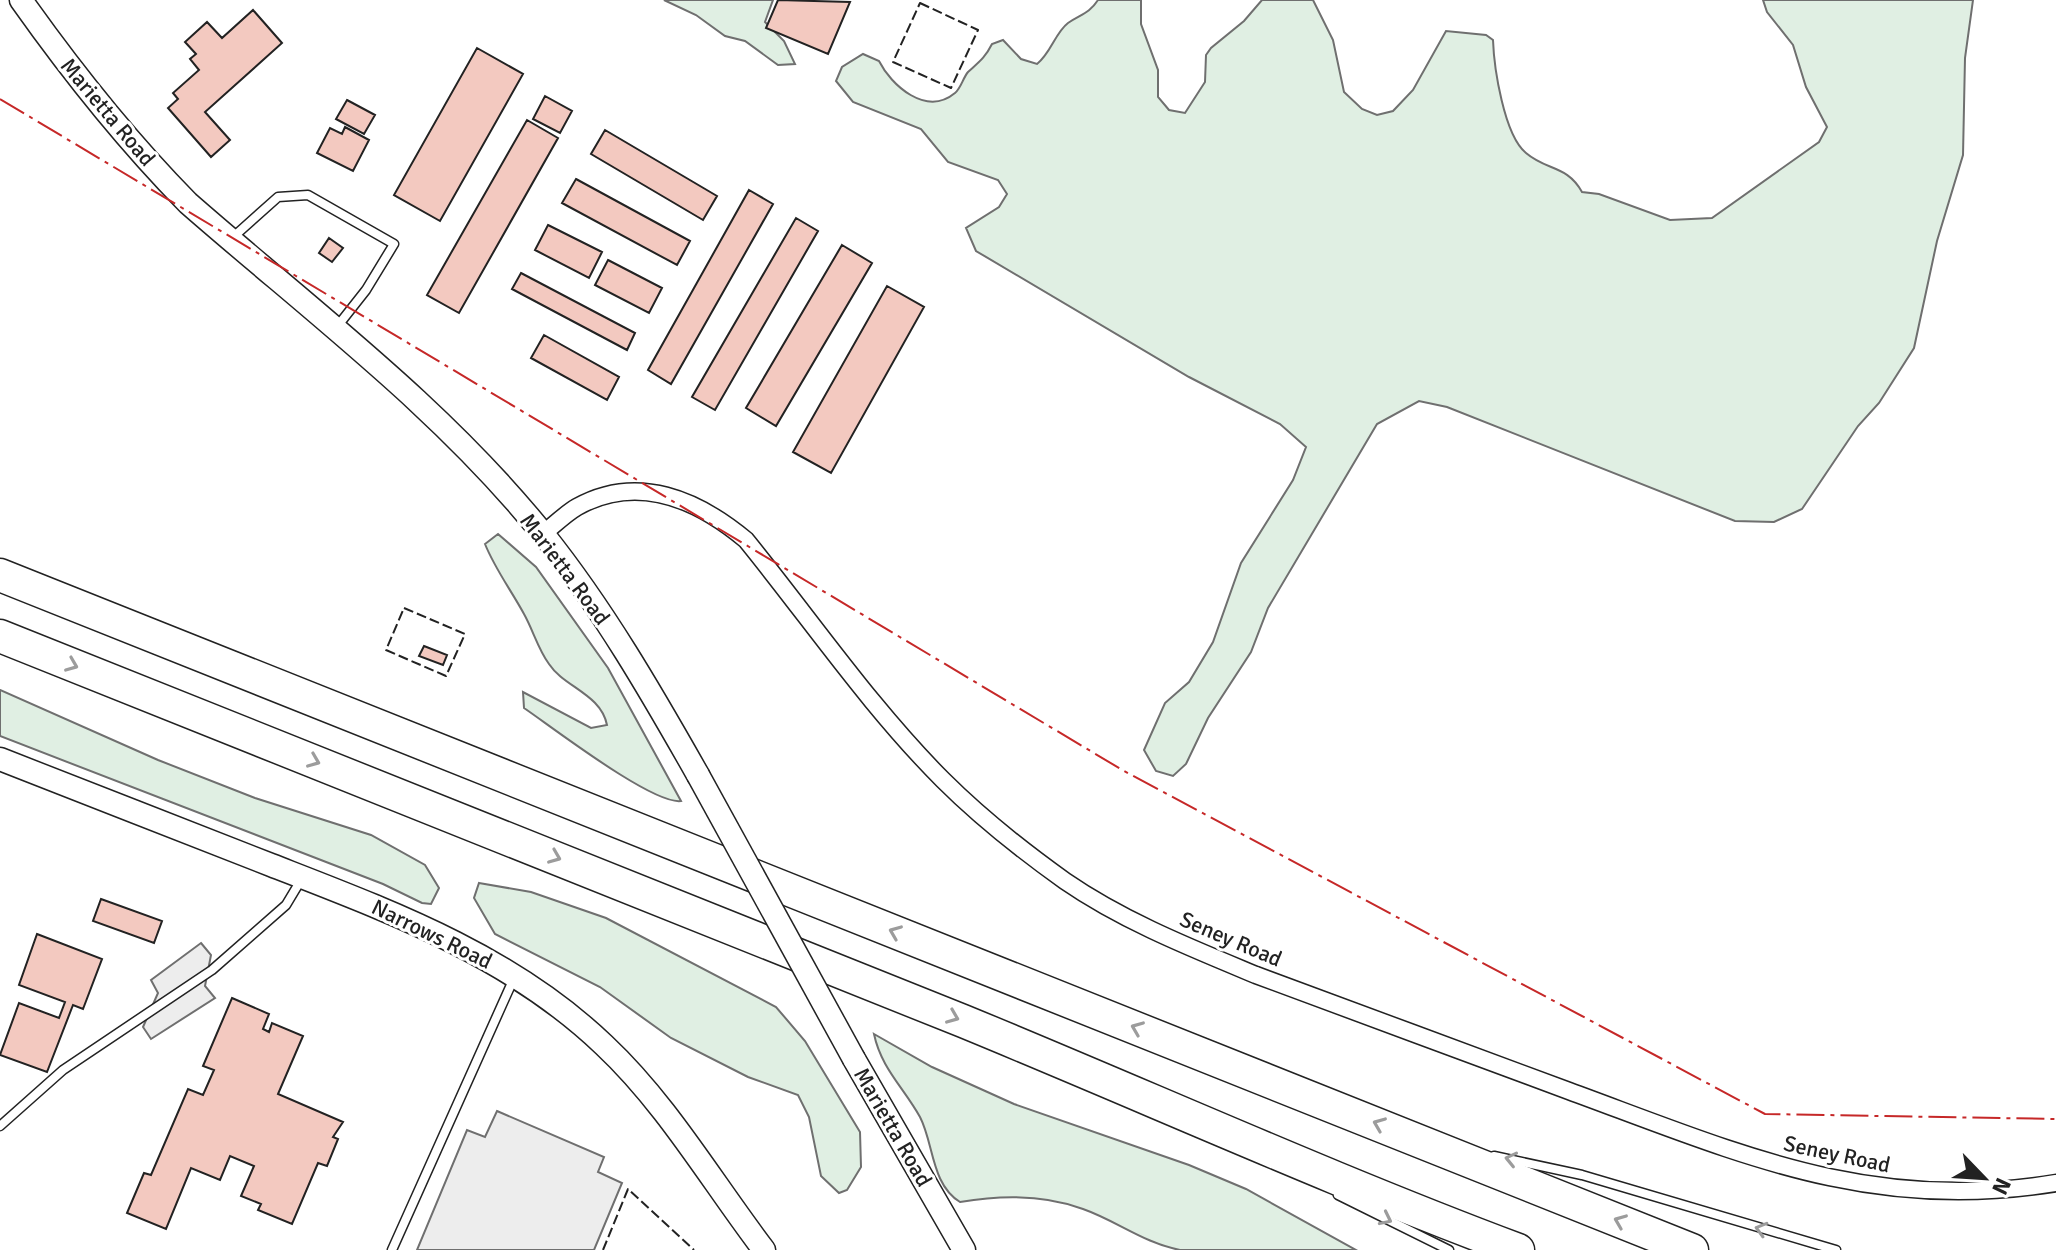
<svg xmlns="http://www.w3.org/2000/svg" width="2056" height="1250" viewBox="0 0 2056 1250" font-family="Signika,sans-serif">
	<rect width="100%" height="100%" fill="#fff"/>
	<!-- green -->
	<path fill="#e0efe3" stroke="#6f6f6f" stroke-width="2" d="M664 0H773L765 22 784 41 795 64 778 65 745 41 725 36 696 15Z
		M1098 0H1141V24L1158 70V97L1169 110 1185 113 1205 82 1206 55 1211 48 1244 21 1262 0H1313L1333 40 1344 92 1362 109 1377 115 1393 111 1413 90 1446 31 1486 35 1493 40C1494 68 1504 135 1526 153 1547 171 1567 165 1582 192L1599 194 1670 220 1712 218 1819 142 1827 127 1806 87 1793 45 1767 12 1763 0H1973L1965 58 1963 155 1937 241 1914 348 1879 403 1858 426 1802 509 1774 522 1735 521 1447 407 1419 401 1377 424 1268 608 1251 652 1208 718 1186 764 1173 776 1156 771 1144 750 1165 703 1189 682 1213 642 1241 563 1293 480 1306 447 1280 424 1189 377 976 251 966 228 999 207 1007 194 998 180 948 162 921 129 853 102 836 81 842 67 863 54 879 61C891 85 926 117 955 93 961 88 963 78 968 72 979 62 985 58 992 44L1003 40 1021 59 1037 64C1051 53 1055 33 1068 23 1081 14 1089 14 1098 0Z
		M498 534 536 567 608 668 681 801C653 805 552 727 524 708L523 692 591 728 607 725C601 694 564 687 549 664 538 649 533 630 524 614 511 590 495 569 485 544Z
		M0 690 158 760 255 798 371 835 425 865 439 888 431 904 422 903 383 884 0 736Z
		M479 883 531 892 606 918 776 1007 805 1041 860 1132 861 1167 847 1190 839 1193 821 1176 809 1117 798 1095 748 1077 671 1038 600 987 495 934 474 898Z
		M874 1034 932 1067 1014 1104 1189 1165 1246 1189 1356 1250H1180C1144 1243 1117 1221 1083 1209 1043 1194 1001 1195 960 1202 931 1184 934 1144 920 1117 904 1088 881 1068 874 1034Z"/>
	<!-- parking -->
	<path fill="#ededed" stroke="#6f6f6f" stroke-width="2" d="M201 943 211 955 205 986 215 998 151 1039 143 1027 158 993 151 980Z
		M497 1111 604 1157 598 1172 622 1183 594 1250H417L467 1130 485 1137Z"/>
	<!-- building -->
	<path fill="#f3c9c0" stroke="#222" stroke-width="2" d="M778 0 850 2 828 54 766 28Z
		M253 10 282 43 205 112 230 140 211 157 168 108 178 99 173 93 199 70 190 59 196 54 185 42 207 22 222 38Z
		M477 48 523 74 440 221 394 195Z
		M545 96 572 111 560 133 533 119Z
		M347 100 375 115 364 134 336 119Z
		M527 120 558 138 459 313 427 295Z
		M345 127 369 140 353 171 317 153 330 128 342 134Z
		M605 130 717 196 703 220 591 154Z
		M576 179 690 241 677 265 562 203Z
		M749 190 773 204 671 384 648 370Z
		M796 218 818 231 715 410 692 397Z
		M548 225 602 252 589 278 535 250Z
		M329 238 343 248 332 262 319 253Z
		M842 245 872 263 776 426 746 408Z
		M608 260 662 288 649 313 595 285Z
		M521 273 635 333 627 350 512 289Z
		M887 286 924 307 831 473 793 452Z
		M544 335 619 377 607 400 531 358Z
		M424 646 447 655 443 665 419 656Z
		M101 899 162 921 154 943 93 921Z
		M37 934 102 959 83 1009 73 1005 47 1072 0 1055 19 1003 59 1018 65 1002 19 985Z
		M232 998 269 1014 263 1029 269 1032 272 1023 303 1036 278 1094 343 1122 333 1137 338 1139 327 1166 318 1163 292 1224 258 1210 261 1204 241 1196 254 1166 230 1156 220 1180 191 1168 166 1229 127 1213 144 1173 151 1175 188 1089 203 1095 214 1070 203 1066Z"/>
	<g fill="none" stroke-linecap="round" stroke-linejoin="round">
		<defs>
			<path id="service" d="M231 239 278 197 308 195 394 244 366 290 336 328
				M0 1126 63 1070 212 970 286 905 301 880
				M1494 1156 1582 1175 1836 1250
				M1338 1195 1449 1250
				M392 1250 514 978"/>
			<path id="minor" d="M543 534C554 525 565 514 577 507 638 473 698 500 746 540 811 620 870 707 943 780 980 817 1023 851 1065 881 1123 921 1191 948 1256 975 1360 1014 1465 1052 1569 1091 1738 1153 1871 1214 2056 1183"/>
			<path id="tertiary" d="M21 0C72 72 126 140 188 203 309 309 442 408 543 534 603 609 651 692 698 775
				M0 759C90 794 181 830 271 865 389 911 510 955 604 1045 667 1104 712 1182 764 1250
				M854 1059 964 1250"/>
			<path id="motorway" d="M0 575 1692 1250
				M0 636C321 764 643 890 963 1021 1148 1097 1331 1180 1518 1250"/>
		</defs>
		<!-- service casing -->
		<use href="#service" stroke="#222" stroke-width="11"/>
		<!-- minor casing -->
		<use href="#minor" stroke="#222" stroke-width="19"/>
		<!-- tertiary casing -->
		<use href="#tertiary" stroke="#222" stroke-width="25"/>
		<!-- motorway casing -->
		<use href="#motorway" stroke="#222" stroke-width="35"/>
		<!-- service -->
		<use href="#service" stroke="#fff" stroke-width="8"/>
		<!-- minor -->
		<use href="#minor" stroke="#fff" stroke-width="16"/>
		<!-- tertiary -->
		<use href="#tertiary" stroke="#fff" stroke-width="22"/>
		<!-- motorway -->
		<use href="#motorway" stroke="#fff" stroke-width="32"/>
		<defs>
			<path id="tertiary-bridge" d="M698 775 854 1059"/>
		</defs>
		<!-- tertiary-bridge casing -->
		<use href="#tertiary-bridge" stroke="#222" stroke-width="25" stroke-linecap="butt"/>
		<!-- tertiary-bridge -->
		<use href="#tertiary-bridge" stroke="#fff" stroke-width="22"/>
		<!-- fence -->
		<path stroke="#222" stroke-width="2" stroke-dasharray="10 4" stroke-linecap="butt" d="M920 3 978 30 951 88 893 62Z
			M404 608 465 634 446 676 386 650Z
			M603 1250 628 1189 694 1250"/>
		<!-- power -->
		<path stroke="#c62828" stroke-width="2" stroke-dasharray="28 6 4 6" stroke-linecap="butt" d="M0 99 1124 771 1765 1114 2056 1119"/>
	</g>
	<!-- one-way arrows -->
	<defs><path id="oneway-chevron" d="M-2-3.5L2.5 0L-2 3.5" fill="none" stroke-width="1.6" stroke-linecap="round" stroke-linejoin="round" transform="scale(2)"/></defs>
	<g stroke="#9c9c9c">
		<use href="#oneway-chevron" transform="translate(72 665) rotate(22)"/>
		<use href="#oneway-chevron" transform="translate(314 761) rotate(22)"/>
		<use href="#oneway-chevron" transform="translate(555 857) rotate(22)"/>
		<use href="#oneway-chevron" transform="translate(895 932) rotate(-158)"/>
		<use href="#oneway-chevron" transform="translate(953 1017) rotate(22)"/>
		<use href="#oneway-chevron" transform="translate(1137 1028) rotate(-158)"/>
		<use href="#oneway-chevron" transform="translate(1379 1124) rotate(-158)"/>
		<use href="#oneway-chevron" transform="translate(1511 1159) rotate(-167)"/>
		<use href="#oneway-chevron" transform="translate(1386 1219) rotate(26)"/>
		<use href="#oneway-chevron" transform="translate(1620 1221) rotate(-158)"/>
		<use href="#oneway-chevron" transform="translate(1761 1229) rotate(-164)"/>
	</g>
	<g text-anchor="middle" dominant-baseline="central" stroke-width="6" stroke-linejoin="round" paint-order="stroke">
		<!-- street labels -->
		<g font-size="22" fill="#222" stroke="#fff">
			<text transform="translate(108 112) rotate(50)">Marietta Road</text>
			<text transform="translate(565 569) rotate(53)">Marietta Road</text>
			<text transform="translate(432 934) rotate(26)">Narrows Road</text>
			<text transform="translate(1231 939) rotate(23)">Seney Road</text>
			<text transform="translate(893 1127) rotate(60)">Marietta Road</text>
			<text transform="translate(1837 1154) rotate(12)">Seney Road</text>
		</g>
	</g>
	<!-- north arrow -->
	<g transform="translate(1984 1178) rotate(115)" stroke="#ffffff" stroke-width="6" paint-order="stroke">
	<path d="M0-6L14 30L0 20L-14 30Z" fill="#222222"/>
	<text y="-12" font-size="22" font-weight="bold" text-anchor="middle" fill="#222222">N</text>
	</g>
</svg>
